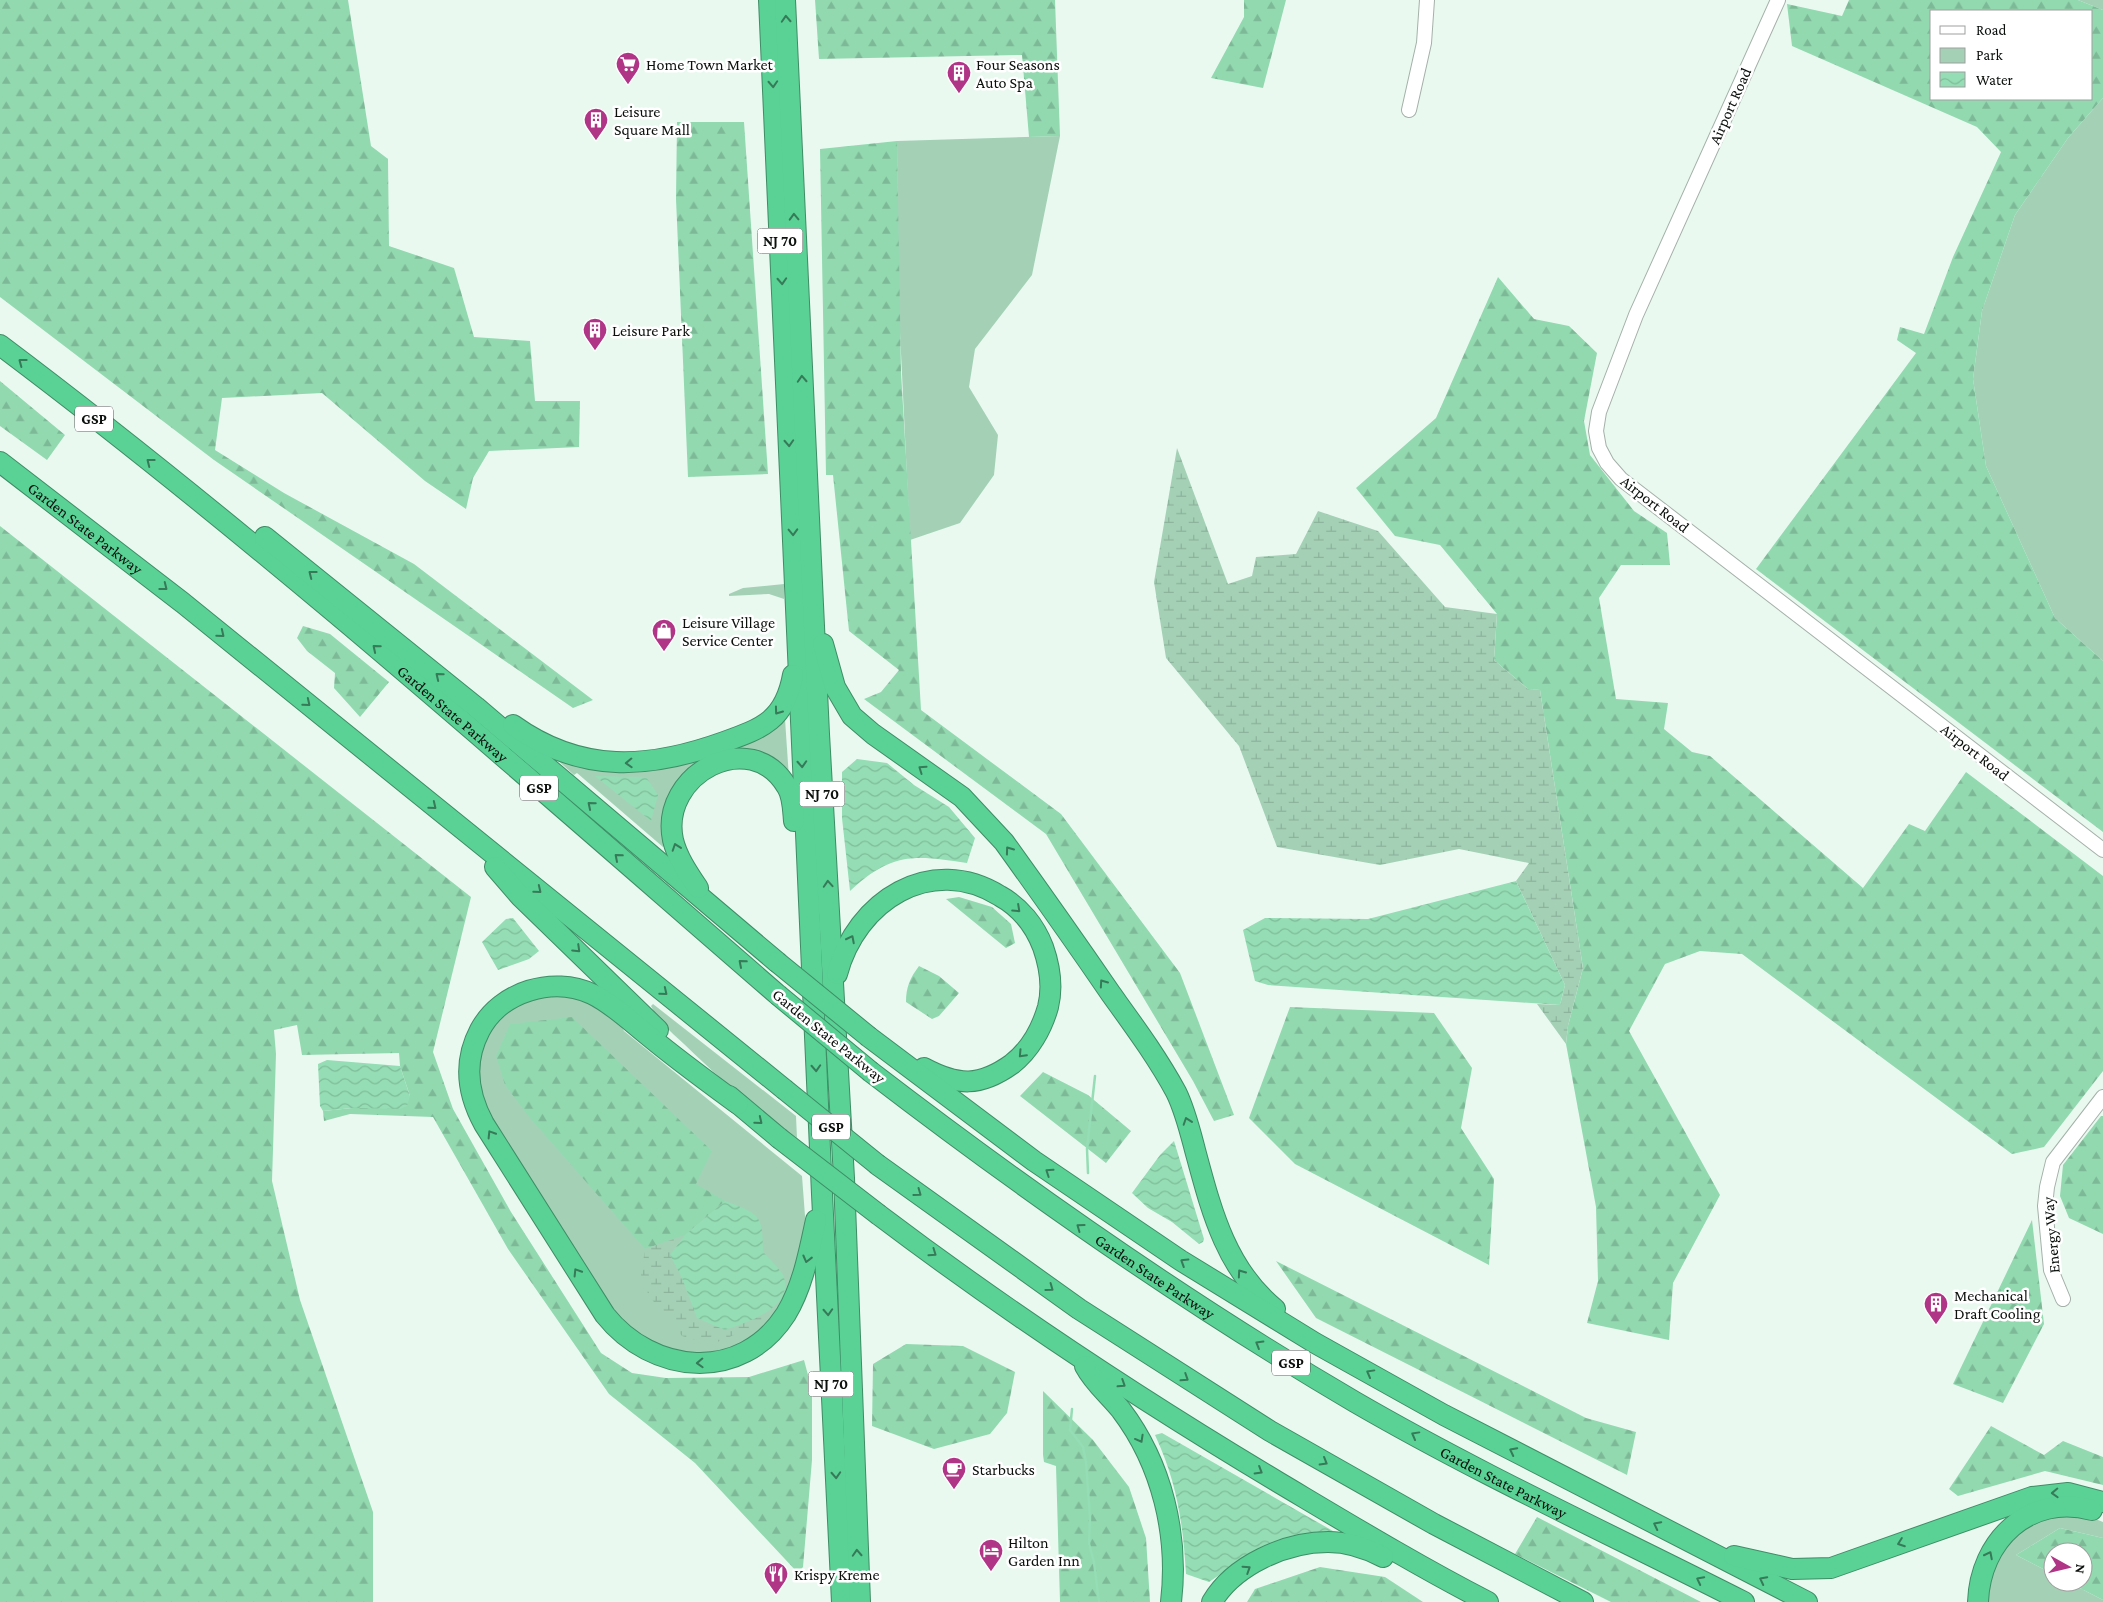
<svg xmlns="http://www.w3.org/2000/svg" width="2103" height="1602" viewBox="0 0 2103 1602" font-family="'Crimson Pro',serif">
	<defs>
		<pattern id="forest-firs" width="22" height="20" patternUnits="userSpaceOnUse" patternTransform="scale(1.25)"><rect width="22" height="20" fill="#92d9b0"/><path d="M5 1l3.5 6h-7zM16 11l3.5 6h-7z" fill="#7db996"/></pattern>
		<pattern id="wetland-marsh" width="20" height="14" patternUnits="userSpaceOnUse" patternTransform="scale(1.25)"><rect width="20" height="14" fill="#a4d1b6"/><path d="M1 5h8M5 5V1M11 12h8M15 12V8" fill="none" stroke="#8cb29b"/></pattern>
		<pattern id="water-waves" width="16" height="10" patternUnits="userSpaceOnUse" patternTransform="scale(1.25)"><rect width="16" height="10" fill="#95ddb4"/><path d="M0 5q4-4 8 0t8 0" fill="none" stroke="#7fbd9a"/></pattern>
	</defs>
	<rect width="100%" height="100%" fill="#eaf9f0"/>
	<!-- green -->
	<path fill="#a4d1b6" d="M2078 0H2103V10Z
		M2103 98V661L2055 618 1986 466 1973 379 1982 311 2015 215 2068 138Z
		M1060 136 1032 275 975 349 969 387 998 435 994 475 960 523 910 540 898 291 897 141Z
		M784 584V599L769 594 729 596V594L743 588Z
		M785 719 789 778 704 758 688 770 666 845 663 847 577 773 574 775 545 749 605 769Z
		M529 995 579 996 619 1022 624 1031 802 1176 806 1229 788 1299 762 1334 724 1355 678 1357 618 1324 476 1098V1049L483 1032Z
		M653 1004 796 1116 797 1138C756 1111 719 1078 684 1044 672 1033 658 1021 651 1006Z
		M2051 1515 2093 1518 2103 1522V1538L2060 1528 2016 1555 2053 1574V1582H2068L2103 1600V1602H1983L2006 1539Z"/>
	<!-- forest -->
	<path fill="url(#forest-firs)" fill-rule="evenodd" d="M0 0H348L371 146 388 159 389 246 454 268 474 337 530 341 535 401H580L579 447 489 451 473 478 466 509 425 481 322 393 222 398 215 450 284 493 414 564 593 700 573 708 214 460 0 297Z
		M815 0H1055L1060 136 1029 137 1022 55 819 59Z
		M1244 0H1286L1263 88 1211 78 1244 17Z
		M1849 0H2078L2103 10V98L2068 138 2015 215 1982 311 1973 379 1986 466 2055 618 2103 661V832L1756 569 1916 353 1897 340 1900 327 1924 334 1953 257 2001 152 1977 127 1792 46 1787 4 1842 16ZM1932 11H2092V99H1932Z
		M677 122H744L768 474 688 477 676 199Z
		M897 141 901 372 921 710 1061 814 1180 973 1234 1115 1214 1121 1193 1081 1046 834 864 699 881 692 899 670 849 631 833 475H826L820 149Z
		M1498 277 1534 319 1569 326 1597 353 1584 421 1590 455 1634 511 1667 533 1670 565H1621L1599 598 1616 699 1668 703 1664 729 1692 752 1710 756 1863 888 1909 824 1925 831 1966 772 2103 876V1071L2044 1147 2012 1154 1742 954 1700 951 1665 964 1629 1031 1720 1195 1673 1283 1669 1340 1587 1323 1598 1281 1596 1207 1566 1044 1568 1026 1583 968 1540 690 1528 689 1494 660 1497 614 1440 545 1395 536 1356 488 1436 418Z
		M0 381 65 435 47 460 0 426Z
		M0 526 471 897 433 1052 453 1109 511 1212 601 1353 632 1373 666 1378 749 1377 804 1360 812 1390V1460L803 1567 798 1573 695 1463 609 1394 508 1249 433 1117 350 1114 324 1121 323 1111 352 1108 410 1096 400 1066 399 1053 302 1055 297 1025 274 1030 276 1054 272 1181 300 1300 373 1512V1602H0Z
		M303 626 330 634 389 682 360 717 334 688 335 673 307 651 297 638Z
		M959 897 992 907 1011 924 1015 943 1006 948 946 899Z
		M919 966 939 976 959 993 939 1016 932 1019 906 1002C906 987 910 978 919 966Z
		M1290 1007 1434 1013 1472 1068 1461 1128 1494 1179 1489 1265 1295 1164 1249 1118Z
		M572 1017 712 1151 696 1184 725 1201 685 1235 645 1249 530 1118 505 1085 496 1056 510 1024Z
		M1043 1072 1088 1095 1131 1131 1106 1163 1020 1096Z
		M2101 1116H2103V1234L2069 1218 2060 1196 2063 1165Z
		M2032 1220 2044 1324 2003 1403 1953 1384Z
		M1276 1261 1586 1418 1636 1432 1627 1475 1316 1318Z
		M906 1344 963 1346 1015 1372 1007 1413 990 1434 934 1449 872 1426 873 1364Z
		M1043 1391 1093 1440 1129 1487 1146 1538 1150 1602H1060L1056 1466 1044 1462 1043 1455Z
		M1991 1426 2044 1455 2063 1441 2103 1457V1485L2045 1471 1958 1496 1949 1489Z
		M1537 1517 1701 1602H1611L1515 1554Z
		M2060 1528 2103 1538V1600L2068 1582H2083V1552H2053V1574L2016 1555Z
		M1320 1567 1385 1577 1423 1602H1247L1255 1589Z"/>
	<!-- wetland -->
	<path fill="url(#wetland-marsh)" d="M1177 448 1228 584 1252 576 1256 557 1296 554 1318 511 1378 531 1445 607 1497 614 1494 660 1528 689 1540 690 1583 968 1568 1026 1566 1044 1537 1004 1560 1005 1565 985 1516 881 1529 863 1459 849 1380 865 1277 847 1239 746 1166 658 1154 582Z
		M685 1235 670 1255 682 1278 750 1321 770 1311 756 1326 710 1345 682 1336 649 1296 641 1275 645 1249Z"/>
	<!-- water -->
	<path fill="url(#water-waves)" d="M857 759 887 763 914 785 949 807 975 838 967 863C914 855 892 852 850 891L842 818V772Z
		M595 776 646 777 658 795 651 821Z
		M1516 881 1565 985 1560 1005 1268 985 1255 981 1243 930 1265 918 1368 919Z
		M513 918 539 951 529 959 498 970 482 942 506 919Z
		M327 1060 400 1066 410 1096 407 1106 400 1109 352 1108 323 1111 320 1106 318 1064Z
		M1174 1141 1204 1239 1203 1242 1199 1244 1172 1222 1148 1208 1132 1193 1160 1155Z
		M725 1201C759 1214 763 1214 763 1251 768 1259 779 1267 783 1275 797 1307 745 1323 725 1330L697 1318 682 1278 670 1255 685 1235Z
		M1162 1433 1333 1531 1337 1535 1278 1541 1259 1548 1209 1582 1186 1574C1183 1523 1177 1482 1155 1435Z"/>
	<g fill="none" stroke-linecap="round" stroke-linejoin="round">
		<!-- stream -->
		<path stroke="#95ddb4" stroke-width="2.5" d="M1088 1173 1087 1149 1095 1076
			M1072 1409 1070 1430 1083 1447 1086 1462 1090 1518 1089 1544 1094 1562 1099 1602"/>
		<defs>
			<path id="minor" d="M1778 0 1636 315 1599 412 1596 431 1599 448 1607 463 1621 479 2103 850
				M1409 110 1424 43 1427 0
				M2063 1299 2051 1270 2045 1206 2047 1187 2053 1162 2103 1097"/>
			<g id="highway">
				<path d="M769 0 822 1194 842 1602"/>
				<path d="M785 0 819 734 844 1178 860 1602"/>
				<path id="s1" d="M0 345C270 548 523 774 778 995"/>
				<path id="s2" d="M0 462 183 603 784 1089"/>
				<path d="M265 537 476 707 777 962"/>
				<path d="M823 644 835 687 852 716 873 734 962 797 1004 842C1040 892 1076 943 1111 994 1134 1026 1157 1057 1176 1092 1185 1110 1190 1131 1195 1150 1211 1209 1225 1268 1275 1309"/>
				<path d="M513 725C581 774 649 769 724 742 763 728 785 720 793 675"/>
				<path d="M495 867 520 896 658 1030"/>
				<path d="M698 888C688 873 677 857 673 840 659 774 751 725 787 787 793 796 793 810 794 821"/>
				<path d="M837 974C856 901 931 853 1000 896 1020 907 1035 926 1043 947 1050 967 1053 987 1048 1007 1042 1028 1030 1050 1012 1064 980 1087 958 1086 924 1068"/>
				<path d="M869 1037 1034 1161 1180 1260 1315 1343 1444 1415 1807 1602"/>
				<path id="s3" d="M871 1072C1026 1191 1186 1303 1355 1402 1481 1475 1614 1536 1744 1602"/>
				<path d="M729 1096 779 1138"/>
				<path d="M738 1104C708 1082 679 1061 650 1037 632 1023 613 1004 592 994 553 976 501 991 480 1030 463 1062 467 1093 484 1124L605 1315C652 1374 741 1384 786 1314 803 1286 809 1252 816 1220"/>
				<path d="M878 1165 1079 1309 1270 1431 1434 1524 1583 1602"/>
				<path d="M879 1215C1006 1311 1141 1400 1278 1482 1347 1523 1416 1565 1488 1602"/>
				<path d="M1085 1366C1094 1383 1109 1395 1121 1410 1162 1464 1179 1535 1171 1602"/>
				<path d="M1734 1556 1792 1569 1831 1568 2032 1497 2068 1493 2103 1502"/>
				<path d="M1212 1602C1234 1565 1286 1542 1328 1542 1347 1542 1366 1548 1383 1557"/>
				<path d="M1978 1602C1980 1541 2029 1493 2092 1510"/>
			</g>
		</defs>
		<!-- minor casing -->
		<use href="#minor" stroke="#a4b1a9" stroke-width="16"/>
		<!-- highway casing -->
		<use href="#highway" stroke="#3e8d65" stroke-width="22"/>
		<!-- minor -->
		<use href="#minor" stroke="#fff" stroke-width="14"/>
		<!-- highway -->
		<use href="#highway" stroke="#5ad195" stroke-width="20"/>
		<defs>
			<path id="highway-bridge" d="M777 962 869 1037
				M778 995 871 1072
				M784 1089 878 1165
				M779 1138 879 1215"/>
		</defs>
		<!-- highway-bridge casing -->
		<use href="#highway-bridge" stroke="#3e8d65" stroke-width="22" stroke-linecap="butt"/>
		<!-- highway-bridge -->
		<use href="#highway-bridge" stroke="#5ad195" stroke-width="20"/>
	</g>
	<!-- one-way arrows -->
	<defs><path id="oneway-chevron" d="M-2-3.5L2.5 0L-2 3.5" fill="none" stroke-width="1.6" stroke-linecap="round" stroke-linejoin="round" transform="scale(1.25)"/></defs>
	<g stroke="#367a58">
		<use href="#oneway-chevron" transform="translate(786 19) rotate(-93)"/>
		<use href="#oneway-chevron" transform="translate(773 84) rotate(87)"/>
		<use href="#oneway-chevron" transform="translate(794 217) rotate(-92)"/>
		<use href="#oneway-chevron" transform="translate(782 281) rotate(87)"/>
		<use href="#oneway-chevron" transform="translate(22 362) rotate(-143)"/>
		<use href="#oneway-chevron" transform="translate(802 379) rotate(-93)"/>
		<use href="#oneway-chevron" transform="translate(789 443) rotate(87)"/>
		<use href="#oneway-chevron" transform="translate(150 462) rotate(-142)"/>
		<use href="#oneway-chevron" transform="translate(793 532) rotate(88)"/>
		<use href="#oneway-chevron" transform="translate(312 574) rotate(-142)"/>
		<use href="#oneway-chevron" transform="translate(164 587) rotate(38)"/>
		<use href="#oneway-chevron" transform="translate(221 634) rotate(39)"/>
		<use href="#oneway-chevron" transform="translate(376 648) rotate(-140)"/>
		<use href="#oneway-chevron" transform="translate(439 676) rotate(-141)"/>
		<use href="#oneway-chevron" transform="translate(307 703) rotate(39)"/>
		<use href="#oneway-chevron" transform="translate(778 711) rotate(126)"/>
		<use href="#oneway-chevron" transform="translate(629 763) rotate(178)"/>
		<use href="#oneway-chevron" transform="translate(802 764) rotate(87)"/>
		<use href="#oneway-chevron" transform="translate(922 769) rotate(-145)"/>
		<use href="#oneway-chevron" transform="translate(591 805) rotate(-140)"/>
		<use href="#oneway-chevron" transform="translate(433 806) rotate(39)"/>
		<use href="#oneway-chevron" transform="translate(676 847) rotate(-109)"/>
		<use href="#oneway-chevron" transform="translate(1009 850) rotate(-126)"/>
		<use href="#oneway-chevron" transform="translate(618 857) rotate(-139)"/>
		<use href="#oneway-chevron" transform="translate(828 884) rotate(-94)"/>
		<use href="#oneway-chevron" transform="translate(538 890) rotate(39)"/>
		<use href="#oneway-chevron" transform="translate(1017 909) rotate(43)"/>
		<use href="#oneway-chevron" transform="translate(851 939) rotate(-63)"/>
		<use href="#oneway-chevron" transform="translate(577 949) rotate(44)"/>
		<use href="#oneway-chevron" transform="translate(742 963) rotate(-139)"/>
		<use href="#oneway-chevron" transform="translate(1103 983) rotate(-125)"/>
		<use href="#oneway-chevron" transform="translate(664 992) rotate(39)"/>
		<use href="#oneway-chevron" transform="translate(1022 1054) rotate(133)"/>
		<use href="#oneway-chevron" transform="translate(816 1068) rotate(87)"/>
		<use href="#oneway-chevron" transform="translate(759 1121) rotate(39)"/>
		<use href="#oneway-chevron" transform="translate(1187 1121) rotate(-109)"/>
		<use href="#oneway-chevron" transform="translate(491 1134) rotate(-122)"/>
		<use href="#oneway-chevron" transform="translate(1049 1172) rotate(-146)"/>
		<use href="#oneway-chevron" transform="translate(918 1193) rotate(36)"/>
		<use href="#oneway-chevron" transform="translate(1080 1227) rotate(-144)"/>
		<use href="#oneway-chevron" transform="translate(933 1253) rotate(35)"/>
		<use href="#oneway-chevron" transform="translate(807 1259) rotate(104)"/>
		<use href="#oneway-chevron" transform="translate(1184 1262) rotate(-148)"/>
		<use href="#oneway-chevron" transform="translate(577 1272) rotate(-122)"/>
		<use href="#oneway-chevron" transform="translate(1241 1273) rotate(-125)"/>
		<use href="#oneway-chevron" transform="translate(1050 1288) rotate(36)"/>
		<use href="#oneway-chevron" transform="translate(828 1312) rotate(87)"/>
		<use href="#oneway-chevron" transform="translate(1259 1344) rotate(-149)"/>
		<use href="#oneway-chevron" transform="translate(700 1363) rotate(178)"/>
		<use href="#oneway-chevron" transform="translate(1370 1373) rotate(-151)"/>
		<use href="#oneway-chevron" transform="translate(1185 1378) rotate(33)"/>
		<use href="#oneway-chevron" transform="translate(1122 1384) rotate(33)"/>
		<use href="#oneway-chevron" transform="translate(1415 1435) rotate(-151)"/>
		<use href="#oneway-chevron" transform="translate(1140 1439) rotate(61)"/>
		<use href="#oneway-chevron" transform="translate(1513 1451) rotate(-153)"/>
		<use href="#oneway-chevron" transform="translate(1324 1462) rotate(30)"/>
		<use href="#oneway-chevron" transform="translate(1259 1471) rotate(31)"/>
		<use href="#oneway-chevron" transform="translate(836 1475) rotate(87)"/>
		<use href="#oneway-chevron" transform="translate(2055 1493) rotate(178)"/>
		<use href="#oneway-chevron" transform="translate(1657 1525) rotate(-153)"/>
		<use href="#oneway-chevron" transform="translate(1901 1543) rotate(160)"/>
		<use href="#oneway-chevron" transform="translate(857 1553) rotate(-93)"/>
		<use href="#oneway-chevron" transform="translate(1989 1555) rotate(-63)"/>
		<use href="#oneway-chevron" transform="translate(1247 1569) rotate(-33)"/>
		<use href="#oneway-chevron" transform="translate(1700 1580) rotate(-153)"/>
		<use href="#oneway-chevron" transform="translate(1763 1580) rotate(-153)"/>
	</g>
	<!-- icons -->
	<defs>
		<symbol id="supermarket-pin" viewBox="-11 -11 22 30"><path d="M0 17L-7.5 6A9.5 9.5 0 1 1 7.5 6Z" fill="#b03587" stroke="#fff"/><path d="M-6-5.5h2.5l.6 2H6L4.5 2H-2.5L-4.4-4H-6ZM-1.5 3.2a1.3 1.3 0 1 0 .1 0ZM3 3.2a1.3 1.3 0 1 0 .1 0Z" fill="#fff"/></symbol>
		<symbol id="building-pin" viewBox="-11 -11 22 30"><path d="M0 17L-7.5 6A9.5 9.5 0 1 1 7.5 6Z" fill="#b03587" stroke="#fff"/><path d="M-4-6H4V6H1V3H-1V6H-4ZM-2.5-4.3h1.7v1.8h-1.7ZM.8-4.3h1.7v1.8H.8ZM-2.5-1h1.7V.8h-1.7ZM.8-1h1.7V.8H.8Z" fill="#fff"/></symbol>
		<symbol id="shop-pin" viewBox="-11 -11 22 30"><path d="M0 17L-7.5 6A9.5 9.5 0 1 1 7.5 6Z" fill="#b03587" stroke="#fff"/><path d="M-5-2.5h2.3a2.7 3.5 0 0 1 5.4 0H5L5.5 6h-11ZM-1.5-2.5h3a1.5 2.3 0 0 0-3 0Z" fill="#fff"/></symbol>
		<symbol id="cafe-pin" viewBox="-11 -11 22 30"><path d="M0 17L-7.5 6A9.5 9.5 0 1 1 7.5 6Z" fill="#b03587" stroke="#fff"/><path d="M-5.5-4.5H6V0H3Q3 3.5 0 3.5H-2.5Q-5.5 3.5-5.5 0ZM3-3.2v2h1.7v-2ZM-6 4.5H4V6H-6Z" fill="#fff"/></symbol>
		<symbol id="hotel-pin" viewBox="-11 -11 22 30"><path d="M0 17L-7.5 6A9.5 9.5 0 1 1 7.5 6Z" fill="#b03587" stroke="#fff"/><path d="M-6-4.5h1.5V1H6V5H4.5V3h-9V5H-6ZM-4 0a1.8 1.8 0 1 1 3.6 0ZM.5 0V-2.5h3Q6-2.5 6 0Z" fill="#fff"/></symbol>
		<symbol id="restaurant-pin" viewBox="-11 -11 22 30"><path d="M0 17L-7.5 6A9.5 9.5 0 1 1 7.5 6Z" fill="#b03587" stroke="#fff"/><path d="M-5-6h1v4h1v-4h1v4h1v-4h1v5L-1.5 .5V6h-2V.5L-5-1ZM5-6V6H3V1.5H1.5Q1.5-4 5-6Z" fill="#fff"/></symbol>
	</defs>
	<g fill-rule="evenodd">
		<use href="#supermarket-pin" x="614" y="50" width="28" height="38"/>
		<use href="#building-pin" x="945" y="59" width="28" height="38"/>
		<use href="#building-pin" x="582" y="106" width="28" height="38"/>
		<use href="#building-pin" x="581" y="316" width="28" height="38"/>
		<use href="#shop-pin" x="650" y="617" width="28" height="38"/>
		<use href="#building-pin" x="1922" y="1290" width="28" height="38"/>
		<use href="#cafe-pin" x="940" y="1455" width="28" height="38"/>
		<use href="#hotel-pin" x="977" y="1537" width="28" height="38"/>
		<use href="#restaurant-pin" x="762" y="1560" width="28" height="38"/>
	</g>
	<g text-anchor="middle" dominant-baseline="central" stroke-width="5" stroke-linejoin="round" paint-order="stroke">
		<!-- shield labels -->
		<g fill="#fff" stroke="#545856" stroke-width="1">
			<rect x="757.5" y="228.5" width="45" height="25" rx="4"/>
			<rect x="75" y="406.5" width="38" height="25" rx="4"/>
			<rect x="520" y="775.5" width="38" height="25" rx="4"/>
			<rect x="799.5" y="781.5" width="45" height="25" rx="4"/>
			<rect x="812" y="1114.5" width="38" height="25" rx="4"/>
			<rect x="1272" y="1350.5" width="38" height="25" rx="4"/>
			<rect x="808.5" y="1371.5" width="45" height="25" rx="4"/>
		</g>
		<g font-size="15" font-weight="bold" fill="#0b100d">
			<text x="780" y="241">NJ 70</text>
			<text x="94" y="419">GSP</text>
			<text x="539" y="788">GSP</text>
			<text x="822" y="794">NJ 70</text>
			<text x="831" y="1127">GSP</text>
			<text x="1291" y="1363">GSP</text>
			<text x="831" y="1384">NJ 70</text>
		</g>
		<!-- poi labels -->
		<g font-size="16" fill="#0b100d" stroke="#fff" text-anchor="start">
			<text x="646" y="64">Home Town Market</text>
			<text x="976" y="64">Four Seasons<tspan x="976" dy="18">Auto Spa</tspan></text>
			<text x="614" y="111">Leisure<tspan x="614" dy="18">Square Mall</tspan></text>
			<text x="612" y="330">Leisure Park</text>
			<text x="682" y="622">Leisure Village<tspan x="682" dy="18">Service Center</tspan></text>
			<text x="1954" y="1295">Mechanical<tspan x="1954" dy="18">Draft Cooling</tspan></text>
			<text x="972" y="1469">Starbucks</text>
			<text x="1008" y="1542">Hilton<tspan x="1008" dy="18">Garden Inn</tspan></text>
			<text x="794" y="1574">Krispy Kreme</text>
		</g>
		<!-- street labels -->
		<g font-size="16" fill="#0b100d" stroke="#fff">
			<text transform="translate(1730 106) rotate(-66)">Airport Road</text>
			<text transform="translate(1655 504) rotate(38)">Airport Road</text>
			<text stroke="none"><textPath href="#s2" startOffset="108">Garden State Parkway</textPath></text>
			<text stroke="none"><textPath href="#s1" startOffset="584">Garden State Parkway</textPath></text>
			<text transform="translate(1975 752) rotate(38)">Airport Road</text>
			<text transform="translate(829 1036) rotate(39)">Garden State Parkway</text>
			<text transform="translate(2051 1235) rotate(-95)">Energy Way</text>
			<text stroke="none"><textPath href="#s3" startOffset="350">Garden State Parkway</textPath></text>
			<text stroke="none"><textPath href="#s3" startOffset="755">Garden State Parkway</textPath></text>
		</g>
	</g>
	<!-- legend -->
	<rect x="1930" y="10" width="162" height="90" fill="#ffffff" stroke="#9d9f9e"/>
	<rect x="1940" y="26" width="25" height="8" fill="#ffffff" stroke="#9d9f9e"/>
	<text x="1976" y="35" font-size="15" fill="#0b100d">Road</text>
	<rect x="1940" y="48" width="25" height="15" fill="#a4d1b6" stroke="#9d9f9e"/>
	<text x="1976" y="60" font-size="15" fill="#0b100d">Park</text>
	<rect x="1940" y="72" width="25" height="15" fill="url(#water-waves)" stroke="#9d9f9e"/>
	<text x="1976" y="85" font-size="15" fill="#0b100d">Water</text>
	<!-- north arrow -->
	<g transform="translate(2068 1567) rotate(98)"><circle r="24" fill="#ffffff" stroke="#9d9f9e"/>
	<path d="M0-4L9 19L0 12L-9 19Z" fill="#b03587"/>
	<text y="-8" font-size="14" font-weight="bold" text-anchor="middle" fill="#0b100d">N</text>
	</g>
</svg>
